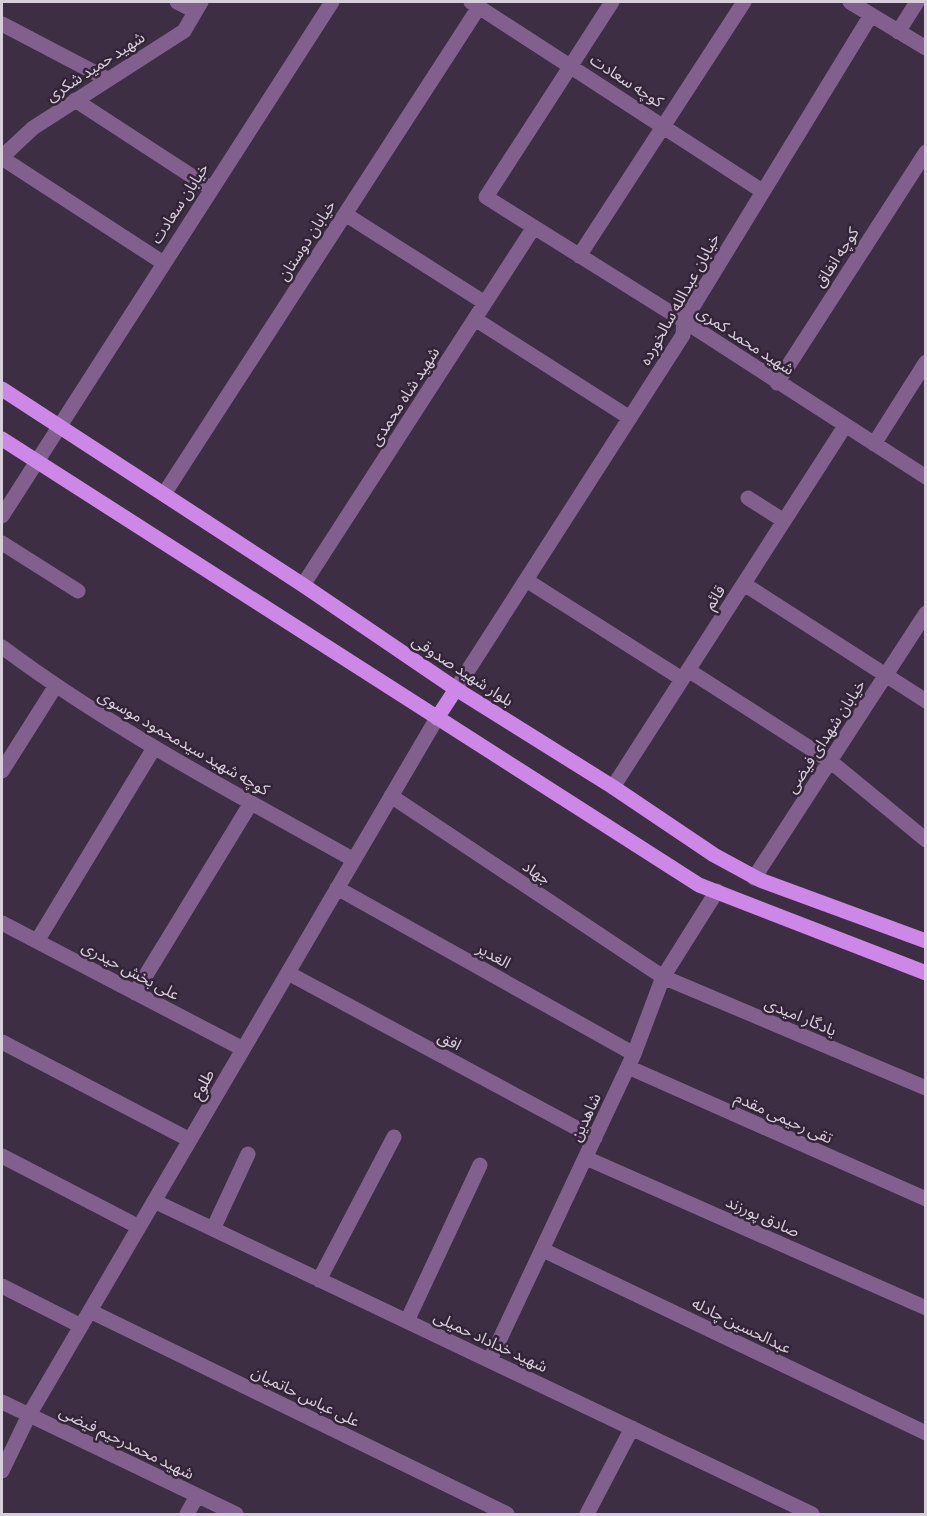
<svg xmlns="http://www.w3.org/2000/svg" width="927" height="1516" viewBox="0 0 927 1516" font-family="Manrope,'Noto Sans Arabic',sans-serif">
	<rect width="100%" height="100%" fill="#3d2e43"/>
	<g fill="none" stroke-linecap="round" stroke-linejoin="round">
		<!-- minor -->
		<path stroke="#81608e" stroke-width="15" d="M177 2 195 11
			M471 2 762 191
			M612 2 486 197 684 321 926 477
			M850 2 926 48
			M2 24 107 79
			M898 32 917 2
			M75 100 210 188
			M2 157 33 128 184 31 201 2
			M2 158 162 262
			M345 214 485 303
			M579 256 744 2
			M475 319 630 418
			M777 383 926 152
			M874 444 926 362
			M164 494 479 7
			M748 498 784 521
			M2 516 332 2
			M2 543 78 591
			M526 580 682 679
			M744 584 926 701
			M303 585 534 227
			M2 647C112 729 234 793 354 860
			M688 670 830 761 926 840
			M456 689 683 335 684 321 871 15
			M2 771 55 687
			M613 787 845 426
			M391 796 663 977 926 1088
			M754 878 926 613
			M337 888 634 1054
			M2 923 243 1049
			M37 941 154 748
			M288 973 595 1138
			M135 993 251 803
			M2 1042 190 1140
			M628 1067 926 1199
			M2 1156 139 1227
			M586 1158 926 1308
			M154 1201 812 1514
			M213 1229 248 1154
			M543 1250 926 1433
			M319 1280 394 1137
			M2 1286 81 1326
			M90 1311 507 1514
			M407 1321 480 1165
			M490 1360 634 1054 663 977 717 891
			M2 1402 236 1514
			M2 1471 29 1415 437 718
			M187 1514 197 1496
			M587 1514 632 1428"/>
		<!-- major -->
		<path stroke="#cc87e7" stroke-width="15" d="M2 389 303 585 456 689 613 787 714 855 760 880 926 941
			M2 439 699 885 926 973
			M437 718 456 689"/>
	</g>
	<g text-anchor="middle" dominant-baseline="central" stroke-width="5" stroke-linejoin="round" paint-order="stroke">
		<!-- street labels -->
		<g font-size="16" fill="#d8cedb" stroke="#332438">
			<text transform="translate(95 66) rotate(-33)">شهید حمید شکری</text>
			<text transform="translate(627 80) rotate(33)">کوچه سعادت</text>
			<text transform="translate(179 203) rotate(-57)">خیابان سعادت</text>
			<text transform="translate(306 240) rotate(-57)">خیابان دوستان</text>
			<text transform="translate(836 257) rotate(-57)">کوچه انفاق</text>
			<text transform="translate(679 299) rotate(-61)">خیابان عبدالله سالخورده</text>
			<text transform="translate(746 340) rotate(33)">شهید محمد کمری</text>
			<text transform="translate(404 396) rotate(-57)">شهید شاه محمدی</text>
			<text transform="translate(714 597) rotate(-57)">قائم</text>
			<text transform="translate(463 670) rotate(33)">بلوار شهید صدوقی</text>
			<text transform="translate(825 736) rotate(-57)">خیابان شهدای فیضی</text>
			<text transform="translate(184 742) rotate(30)">کوچه شهید سیدمحمود موسوی</text>
			<text transform="translate(537 872) rotate(34)">جهاد</text>
			<text transform="translate(494 955) rotate(29)">الغدیر</text>
			<text transform="translate(131 970) rotate(28)">علی بخش حیدری</text>
			<text transform="translate(801 1016) rotate(23)">یادگار امیدی</text>
			<text transform="translate(450 1040) rotate(28)">افق</text>
			<text transform="translate(202 1084) rotate(-60)">طلوع</text>
			<text transform="translate(585 1117) rotate(-65)">شاهدین</text>
			<text transform="translate(784 1117) rotate(24)">تقی رحیمی مقدم</text>
			<text transform="translate(763 1216) rotate(24)">صادق پورزند</text>
			<text transform="translate(742 1325) rotate(26)">عبدالحسین چادله</text>
			<text transform="translate(491 1341) rotate(25)">شهید خداداد حمیلی</text>
			<text transform="translate(306 1396) rotate(26)">علی عباس حاتمیان</text>
			<text transform="translate(127 1442) rotate(26)">شهید محمدرحیم فیضی</text>
		</g>
	</g>
	<!-- border -->
	<rect width="927" height="1516" fill="none" stroke="#d8cedb" stroke-width="6"/>
</svg>
